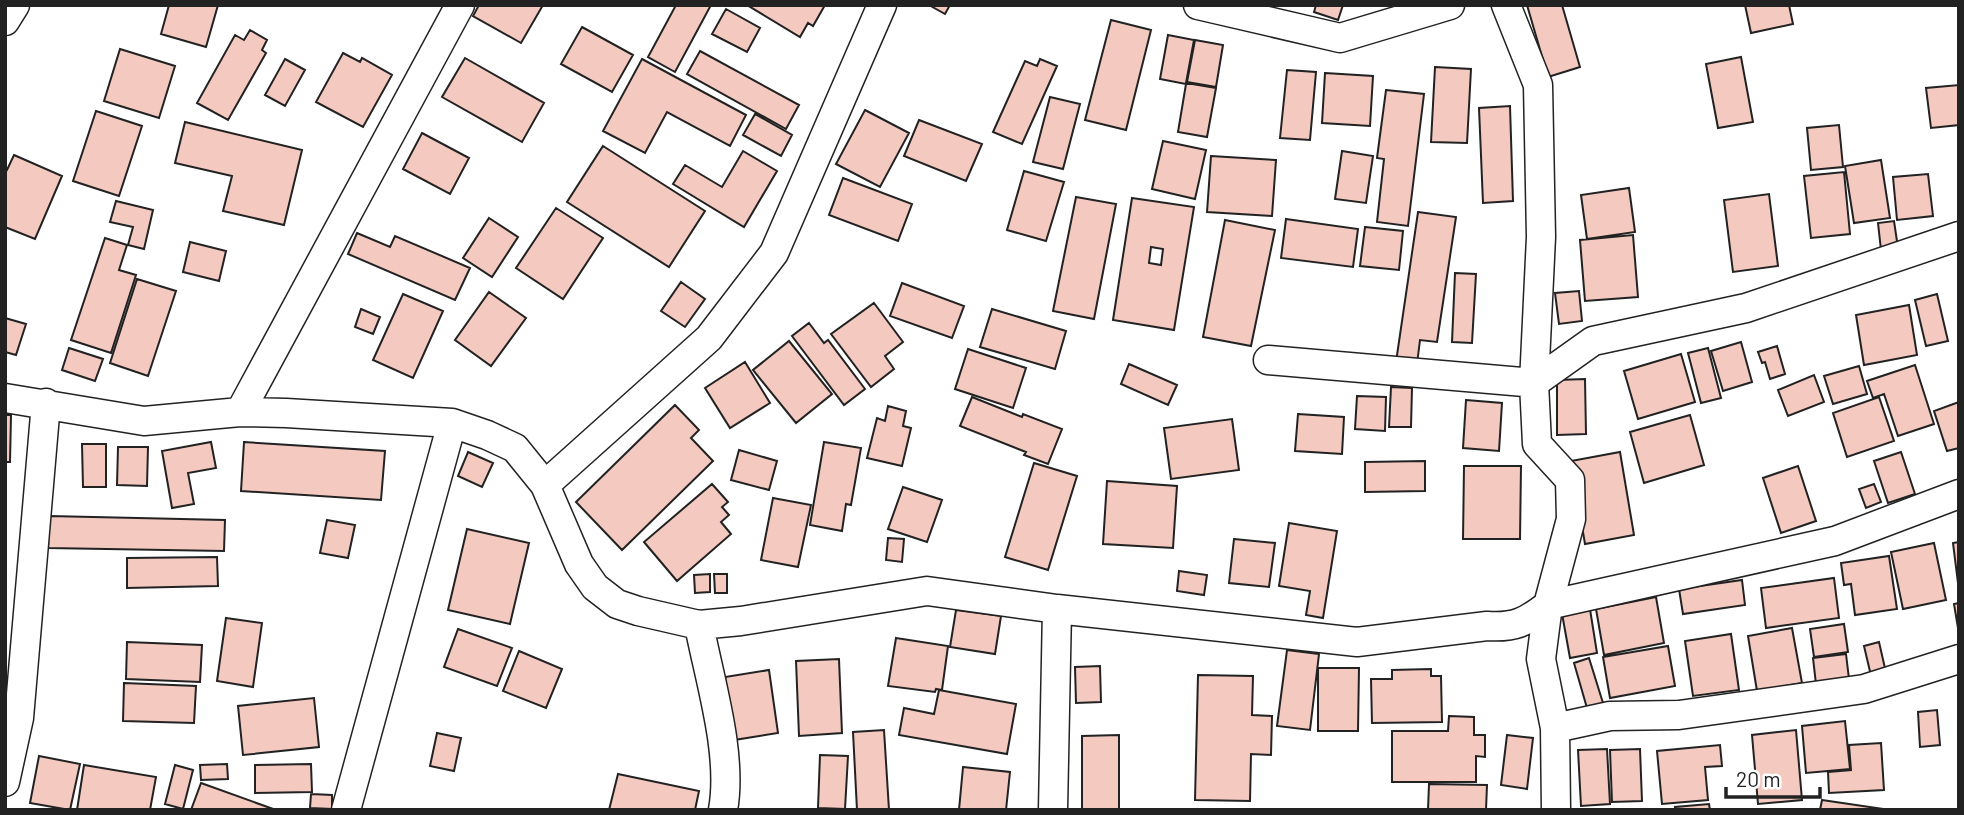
<svg xmlns="http://www.w3.org/2000/svg" width="1964" height="815" viewBox="0 0 1964 815" font-family="Barlow,sans-serif">
	<rect width="100%" height="100%" fill="#fff"/>
	<!-- building -->
	<path fill="#f3c9c0" stroke="#222" stroke-width="2" fill-rule="evenodd" d="M169 5H218L206 47 161 34Z
		M479 5H543L521 43 473 16Z
		M676 5H711L675 72 648 57Z
		M747 5H825L813 26 808 23 800 37Z
		M929 5H950L945 14Z
		M1316 5H1343L1338 20 1314 12Z
		M1527 5H1562L1580 67 1548 77Z
		M1745 5H1789L1793 24 1751 33Z
		M726 9 760 28 747 52 712 34Z
		M1111 20 1151 30 1126 130 1085 120Z
		M582 27 633 55 612 92 561 64Z
		M250 30 267 40 262 50 266 53 228 120 197 103 235 35 244 40Z
		M1168 35 1194 40 1186 83 1216 88 1207 137 1178 132 1186 84 1160 79Z
		M1195 40 1223 45 1216 87 1187 82Z
		M120 49 175 66 159 118 104 101Z
		M700 51 799 105 786 129 687 74Z
		M343 53 360 62 362 58 392 75 363 127 316 102Z
		M1741 57 1753 122 1718 128 1706 64Z
		M465 58 544 103 522 142 442 97Z
		M285 59 305 70 285 106 265 95Z
		M642 59 746 115 730 146 667 112 645 153 603 131Z
		M1040 59 1057 66 1022 144 993 132 1025 61 1037 66Z
		M1435 67 1471 69 1467 143 1431 142Z
		M1287 70 1316 72 1310 140 1280 138Z
		M1325 73 1373 76 1370 126 1322 123Z
		M1959 85V125L1931 128 1926 88Z
		M1386 90 1424 94 1408 226 1377 222 1384 159 1377 158Z
		M1050 97 1080 104 1063 169 1033 162Z
		M1510 106 1513 201 1483 203 1479 108Z
		M865 110 909 133 880 187 836 164Z
		M96 111 142 126 119 196 73 181Z
		M755 114 792 135 781 156 743 135Z
		M919 120 982 144 966 181 904 156Z
		M185 122 302 150 284 225 223 211 232 176 175 163Z
		M1839 125 1843 167 1811 170 1807 128Z
		M422 133 469 158 450 194 403 169Z
		M1163 141 1206 150 1195 199 1152 189Z
		M603 146 705 211 669 267 567 202Z
		M743 151 777 171 744 227 673 184 685 165 722 187Z
		M1342 151 1373 156 1366 203 1335 199Z
		M14 155 62 176 35 239 5 227V169L7 170Z
		M1211 156 1276 160 1272 216 1207 212Z
		M1881 160 1890 218 1854 223 1845 166Z
		M1024 171 1064 182 1046 241 1007 230Z
		M1844 172 1850 234 1811 238 1804 176Z
		M1928 174 1933 216 1897 220 1893 177Z
		M843 178 912 204 898 241 829 215Z
		M1629 188 1635 232 1587 239 1581 195Z
		M1769 194 1778 266 1733 272 1724 200Z
		M1076 197 1116 204 1094 319 1053 311Z
		M1132 198 1194 207 1174 330 1113 320ZM1151 247 1163 249 1161 265 1149 263Z
		M116 201 153 210 144 249 128 245 133 227 110 222Z
		M556 208 603 238 563 299 516 268Z
		M1418 212 1456 217 1437 342 1420 340 1417 364 1396 362Z
		M489 218 518 237 492 277 463 258Z
		M1286 219 1358 229 1353 267 1281 258Z
		M1225 220 1275 230 1251 346 1203 337Z
		M1894 221 1898 248 1881 250 1878 223Z
		M1365 227 1403 231 1399 270 1360 266Z
		M357 233 390 247 395 236 470 268 455 300 348 254Z
		M1633 235 1638 297 1585 301 1580 240Z
		M105 238 127 245 119 270 136 275 111 353 71 340Z
		M190 242 226 251 219 281 183 272Z
		M1455 273 1476 274 1472 343 1452 342Z
		M137 279 176 291 148 376 110 363Z
		M681 282 705 299 685 327 661 311Z
		M902 283 964 306 952 338 890 316Z
		M1579 291 1582 321 1559 324 1555 293Z
		M489 292 526 318 491 366 455 340Z
		M403 294 443 311 413 378 373 360Z
		M1937 294 1948 341 1926 346 1915 300Z
		M874 303 903 342 885 356 894 369 871 387 831 334Z
		M1909 305 1917 355 1864 365 1856 315Z
		M361 309 380 317 373 334 355 327Z
		M992 309 1066 331 1055 369 980 347Z
		M5 318 26 324 16 355 5 352Z
		M809 323 824 343 828 340 865 389 844 405 792 336Z
		M789 341 832 394 796 423 753 370Z
		M1741 342 1752 382 1723 391 1711 351Z
		M1777 346 1785 374 1770 379 1765 362 1762 363 1758 352Z
		M69 348 103 359 95 381 62 370Z
		M1708 348 1721 398 1701 403 1688 353Z
		M968 349 1026 368 1013 408 955 389Z
		M1681 354 1695 402 1638 419 1624 371Z
		M745 362 770 403 730 428 705 388Z
		M1129 364 1177 385 1168 405 1121 384Z
		M1915 365 1934 424 1898 436 1884 394 1873 398 1867 381Z
		M1859 366 1867 394 1833 404 1824 376Z
		M1814 375 1824 402 1788 416 1778 390Z
		M1585 379 1586 434 1557 435V380Z
		M1391 387 1412 388 1411 427H1389Z
		M1357 396 1386 397 1385 431 1355 429Z
		M972 397 1022 417 1023 414 1062 429 1048 464 1024 455 1026 452 960 426Z
		M1879 397 1894 441 1847 457 1833 413Z
		M1466 400 1502 403 1499 451 1463 448Z
		M1959 402V448L1947 451 1934 411Z
		M675 405 699 430 691 438 713 461 622 550 576 502Z
		M888 406 906 411 903 426 911 428 902 466 867 458 877 418 885 421Z
		M1298 414 1344 417 1342 454 1295 451Z
		M5 415H11L10 462H5Z
		M1690 415 1704 465 1644 483 1630 432Z
		M1232 419 1239 470 1171 479 1164 428Z
		M211 442 216 468 188 473 194 504 172 508 162 451Z
		M244 442 385 451 381 500 241 491Z
		M824 442 861 448 851 505 846 504 842 531 810 525Z
		M82 444H106V487H83Z
		M118 447H148L147 486 117 485Z
		M739 450 777 461 769 490 731 480Z
		M468 452 493 463 482 487 458 476Z
		M1620 452 1634 535 1585 544 1571 461Z
		M1901 452 1915 494 1888 503 1874 461Z
		M1425 461V491L1365 492V462Z
		M1034 463 1077 476 1048 570 1005 557Z
		M1464 466H1521L1520 539H1463Z
		M1798 466 1816 521 1781 533 1763 478Z
		M1107 481 1177 486 1173 548 1103 544Z
		M712 484 728 502 722 507 729 515 721 522 731 534 677 581 644 542Z
		M1874 484 1881 502 1866 508 1859 489Z
		M903 487 942 500 927 542 888 529Z
		M773 498 811 505 798 567 761 560Z
		M49 516 225 520 224 551 48 548Z
		M327 520 355 525 348 558 320 553Z
		M1289 523 1337 531 1323 618 1306 615 1310 591 1279 586Z
		M467 529 529 543 510 624 448 610Z
		M888 538 904 539 902 562 886 560Z
		M1234 539 1275 543 1269 587 1229 583Z
		M1959 542V591L1953 543Z
		M1934 543 1946 600 1903 609 1891 552Z
		M1889 556 1897 609 1855 615 1851 584 1844 585 1841 563Z
		M217 557 218 586 127 588V558Z
		M1179 571 1207 575 1204 595 1177 591Z
		M710 574V592L695 593 694 575Z
		M714 574H727V593H715Z
		M1834 578 1839 618 1766 628 1761 588Z
		M1742 580 1745 605 1683 614 1679 589Z
		M1656 597 1664 643 1604 655 1596 609Z
		M1589 603 1597 653 1570 658 1561 608Z
		M1959 603V634L1954 604Z
		M956 610 1001 616 995 654 950 647Z
		M226 618 262 623 253 687 217 681Z
		M1844 624 1848 652 1814 657 1810 629Z
		M1792 628 1802 683 1757 691 1748 636Z
		M458 629 512 648 497 686 444 667Z
		M1731 634 1739 690 1693 696 1685 641Z
		M896 638 948 646 942 690 936 689 935 692 888 686Z
		M127 642 202 645 200 682 126 679Z
		M1879 642 1887 677 1872 680 1864 646Z
		M1668 646 1675 686 1610 698 1603 657Z
		M1287 650 1319 654 1310 730 1277 726Z
		M519 651 562 669 546 708 503 691Z
		M1846 654 1849 679 1816 684 1813 658Z
		M1589 658 1603 703 1587 708 1574 663Z
		M839 659 842 733 799 736 796 661Z
		M1100 666 1101 702 1076 703 1075 667Z
		M1318 668H1359L1358 731H1318Z
		M1431 669V676H1441L1442 722 1372 723 1371 679H1392V670Z
		M769 670 778 733 734 740 725 677Z
		M1198 675 1253 676 1252 715 1272 716 1271 755 1251 754 1250 801 1195 800Z
		M124 683 196 686 194 723 123 721Z
		M939 690 1016 704 1007 754 899 735 904 708 934 714Z
		M314 698 319 747 243 755 238 706Z
		M1937 710 1940 745 1920 747 1918 712Z
		M1449 716 1474 717V735H1485V757L1476 756V782H1392V731H1448Z
		M1845 721 1850 769 1806 773 1802 726Z
		M884 730 889 810H857L853 732Z
		M1796 730 1802 800 1758 804 1752 735Z
		M437 733 461 738 454 771 430 766Z
		M1119 735V810H1082V736Z
		M1507 735 1533 738 1527 789 1501 785Z
		M1881 743 1884 790 1829 793 1828 772 1851 770 1849 745Z
		M1720 745 1722 766 1705 767 1708 800 1662 804 1657 751Z
		M1607 749 1610 804 1581 806 1578 750Z
		M1640 749 1642 801 1612 802 1610 750Z
		M820 755 848 756 845 809 818 808Z
		M39 756 80 764 70 810 30 803Z
		M227 764 228 779 201 780 200 765Z
		M311 764 312 792 255 793V765Z
		M84 765 156 777 150 810H77Z
		M175 765 193 770 183 809 165 804Z
		M963 767 1010 772 1006 810H959Z
		M618 774 699 791 695 810H609Z
		M201 783 276 810H191Z
		M1429 784 1487 785 1486 810H1428Z
		M311 794 332 795V809L310 808Z
		M1822 800 1890 810H1820Z
		M1709 804 1710 810H1675V807Z"/>
	<g fill="none" stroke-linecap="round" stroke-linejoin="round">
		<defs>
			<path id="street" d="M1198 5 1340 38 1450 5
				M5 21 15 5
				M1959 236 1746 308 1593 341 1534 383 1537 444 1570 480 1571 519 1548 605 1541 659 1555 728 1610 716 1679 715 1864 689 1959 659
				M1268 360 1534 383 1541 237 1538 85 1506 5
				M5 398 144 421 240 412 286 413 452 423 487 435 515 448 545 485 579 564 595 587 617 604 638 611 699 625 741 621 927 591 1057 609 1357 642 1487 626C1515 628 1526 622 1548 605L1835 541 1959 494
				M240 412 460 5
				M545 485 709 338 774 253 882 5
				M699 625C710 682 733 754 723 810
				M1555 728 1556 810
				M5 782 19 718 46 403
				M346 810 452 423
				M1053 810 1057 609"/>
		</defs>
		<!-- street casing -->
		<use href="#street" stroke="#222" stroke-width="31"/>
		<!-- street -->
		<use href="#street" stroke="#fff" stroke-width="28"/>
	</g>
	<!-- border -->
	<rect width="1964" height="815" fill="none" stroke="#222222" stroke-width="14"/>
	<!-- scale -->
	<path d="M1726 787v10h94v-10" fill="none" stroke="#222222" stroke-width="3.5"/>
	<text x="1736" y="787" font-size="21" fill="#222222" stroke="#ffffff" stroke-width="5" paint-order="stroke">20 m</text>
</svg>
